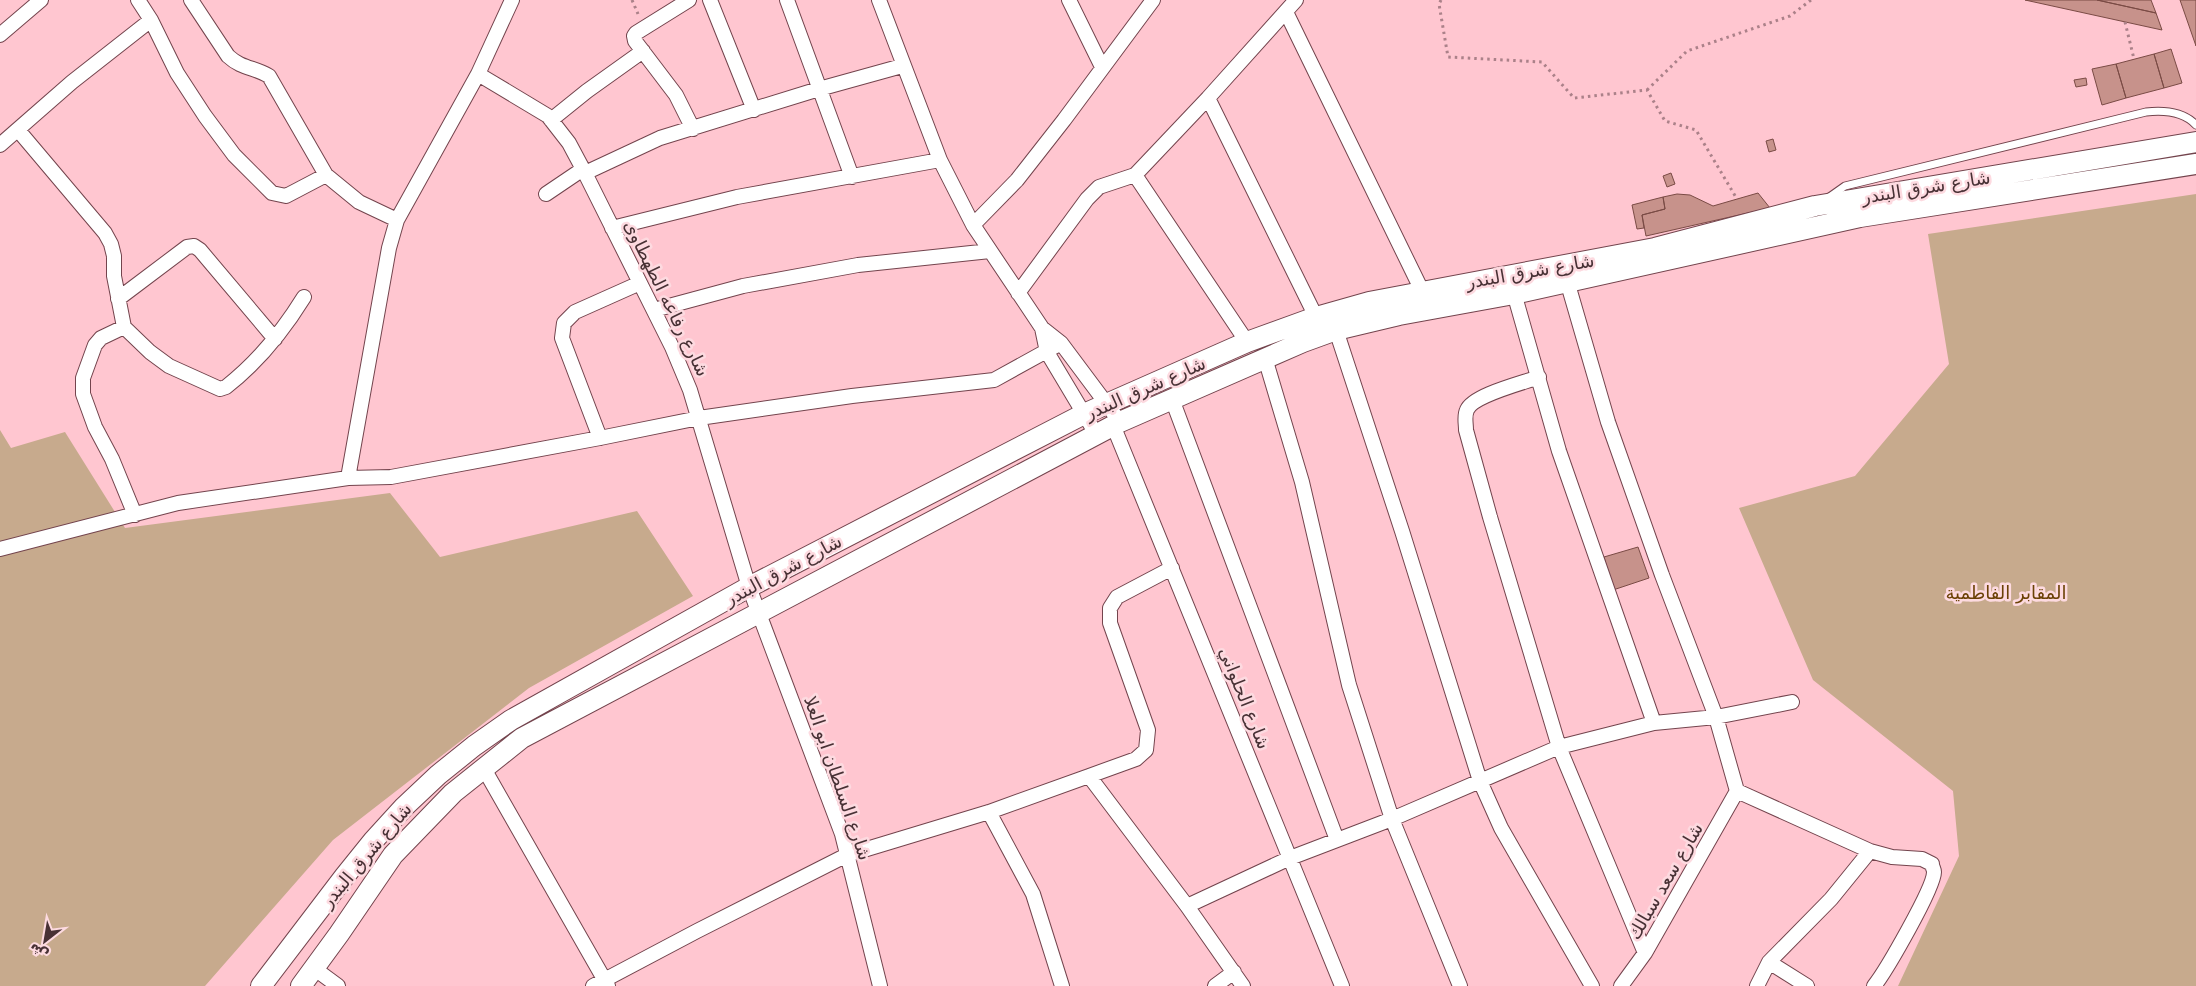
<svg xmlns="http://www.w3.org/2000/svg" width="2196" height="986" viewBox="0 0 2196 986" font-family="'DejaVu Sans','Noto Naskh Arabic',sans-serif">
	<rect width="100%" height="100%" fill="#ffc6d0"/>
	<!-- green -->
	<path fill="#c7aa8d" d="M2196 194V986H1898L1959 856 1953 791 1813 680 1739 508 1855 476 1949 364 1928 234Z
		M0 430 11 448 65 432 125 528 390 493 440 557 637 511 693 596 529 688 333 840 205 986H0Z"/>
	<!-- building -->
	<path fill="#c7928b" stroke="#7a4b45" d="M2025 0H2097L2156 13 2162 30Z
		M2097 0H2151L2156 13Z
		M2180 0H2196V46Z
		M2171 49 2182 83 2164 88 2154 54Z
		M2154 54 2164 88 2126 98 2116 64Z
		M2116 64 2126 98 2102 105 2092 69Z
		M2086 78 2087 85 2076 87 2074 80Z
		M1773 139 1776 150 1769 152 1766 141Z
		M1671 173 1675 184 1667 187 1663 176Z
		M1758 193 1770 208 1646 236 1642 215 1665 209 1663 197 1677 194 1690 195 1713 206Z
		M1663 197 1665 209 1642 215 1644 228 1637 229 1632 205Z
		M1638 547 1649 578 1613 590 1604 557Z"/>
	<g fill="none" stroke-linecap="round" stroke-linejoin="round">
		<defs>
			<path id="service" d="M1828 198 1845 186 2146 112C2164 110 2183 111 2196 125"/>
			<path id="minor" d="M138 0 151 20 177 73 205 116 234 155 272 193 286 196 326 175 359 202 397 220
				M191 0 228 56C242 69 254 67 269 76L326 175
				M689 0 636 33 634 36 635 41 676 95 693 129
				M710 0 754 110
				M787 0 852 177
				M879 0 940 160 973 225 1042 328 1061 343 1120 422
				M1069 0 1102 67
				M1286 12 1426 299
				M0 35 41 0
				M478 74 548 116 569 143 585 173 672 347 690 390 749 587 842 834 880 986
				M1208 98 1316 317
				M551 120 587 91 643 51
				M18 130 105 233 111 244 114 256V276L124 327 150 352 169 366 220 389 226 387C258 362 283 331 304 297
				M0 145 72 82 151 20
				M585 173 660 138 819 89 902 66
				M546 194 583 169
				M973 225 1017 180 1064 120 1153 0
				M612 228 737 197 940 160
				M1512 286 1559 451 1654 723
				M1018 293 1087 199 1099 187 1135 175
				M118 299 187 247 194 246 200 250 275 339
				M654 310 743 286 858 265 990 251
				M124 327 101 338 95 345 83 378V394L95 427 112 459 135 515
				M1042 328 1047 352 1096 434
				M1336 330 1402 531 1480 781 1501 828 1592 986
				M1247 342 1135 175 1208 98 1296 0
				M1265 358 1302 482 1349 685 1392 819 1460 986
				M1539 377C1523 383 1473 395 1467 410 1464 416 1466 423 1466 430L1490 517 1559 747 1645 953
				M1172 399 1337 840
				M1113 425 1342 986
				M600 438 562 338 564 323 575 312 640 283
				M348 478 389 248 397 220 478 74 512 0
				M0 549 178 503 348 478 391 477 600 438 699 418 852 396 994 380 1061 343
				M1792 702 1716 717 1737 791 1870 851 1892 857 1922 859 1932 864C1932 867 1934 869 1934 872 1934 888 1886 971 1874 986
				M483 767 608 986
				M1089 776 1136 759 1146 750 1148 730 1110 623V608L1117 597 1172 568
				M989 812 1033 894 1062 986
				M1187 906 1290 858 1392 819 1559 747 1654 723 1716 717 1662 575 1608 422 1565 274
				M1769 962 1807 986
				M315 969 338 986
				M593 986 697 931 847 855 989 812 1089 776 1187 906 1243 986
				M1215 986 1234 972
				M1621 986 1645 953 1737 791
				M1757 986 1769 962 1831 899 1870 851"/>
			<path id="secondary" d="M261 986 344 877 373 841 404 807 438 775 474 746 511 720 749 587 1084 414 1247 342 1316 317 1369 302 1655 248 1815 206 2196 142
				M301 986 339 934 393 855 453 793 522 738 1120 422 1303 342 1336 330 1399 315 1514 294 1860 217 2196 164"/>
		</defs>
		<!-- service casing -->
		<use href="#service" stroke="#73444d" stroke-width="9"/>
		<!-- minor casing -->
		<use href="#minor" stroke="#73444d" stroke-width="16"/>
		<!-- secondary casing -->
		<use href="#secondary" stroke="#73444d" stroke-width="22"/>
		<!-- path -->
		<path stroke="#ab8189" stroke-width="3" stroke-dasharray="2.5 4" stroke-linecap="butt" d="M632 0 638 14
			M1441 0 1439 4 1448 57 1542 62 1574 98 1647 90 1665 121 1696 130 1737 199
			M2125 22 2134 59
			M1647 90 1687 51 1790 16 1811 0"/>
		<!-- service -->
		<use href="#service" stroke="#fff" stroke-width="7"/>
		<!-- minor -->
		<use href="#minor" stroke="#fff" stroke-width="14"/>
		<!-- secondary -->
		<use href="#secondary" stroke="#fff" stroke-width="20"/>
	</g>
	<g text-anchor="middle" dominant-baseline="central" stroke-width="5" stroke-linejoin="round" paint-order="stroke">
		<!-- street labels -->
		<g font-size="18" fill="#483135" stroke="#fddae0">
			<text transform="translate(1926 187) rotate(-9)">شارع شرق البندر</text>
			<text transform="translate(1530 271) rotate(-10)">شارع شرق البندر</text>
			<text transform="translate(667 298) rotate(64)">شارع رفاعه الطهطاوى</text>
			<text transform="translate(1145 388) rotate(-24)">شارع شرق البندر</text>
			<text transform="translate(783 570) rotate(-28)">شارع شرق البندر</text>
			<text transform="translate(1245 698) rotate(68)">شارع الحلواني</text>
			<text transform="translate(838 778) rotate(71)">شارع السلطان ابو العلا</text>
			<text transform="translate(366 855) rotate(-50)">شارع شرق البندر</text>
			<text transform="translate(1665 881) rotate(-60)">شارع سعد سبالك</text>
		</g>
		<!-- park labels -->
		<g font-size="18" fill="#6b4106" stroke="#fddae0">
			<text x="2006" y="592">المقابر الفاطمية</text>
		</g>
	</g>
	<!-- north arrow -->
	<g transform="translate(45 941) rotate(211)" stroke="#fddae0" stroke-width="4" paint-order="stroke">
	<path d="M0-4L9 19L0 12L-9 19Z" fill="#483135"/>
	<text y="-8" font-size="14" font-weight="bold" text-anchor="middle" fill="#483135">ش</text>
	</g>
</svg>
